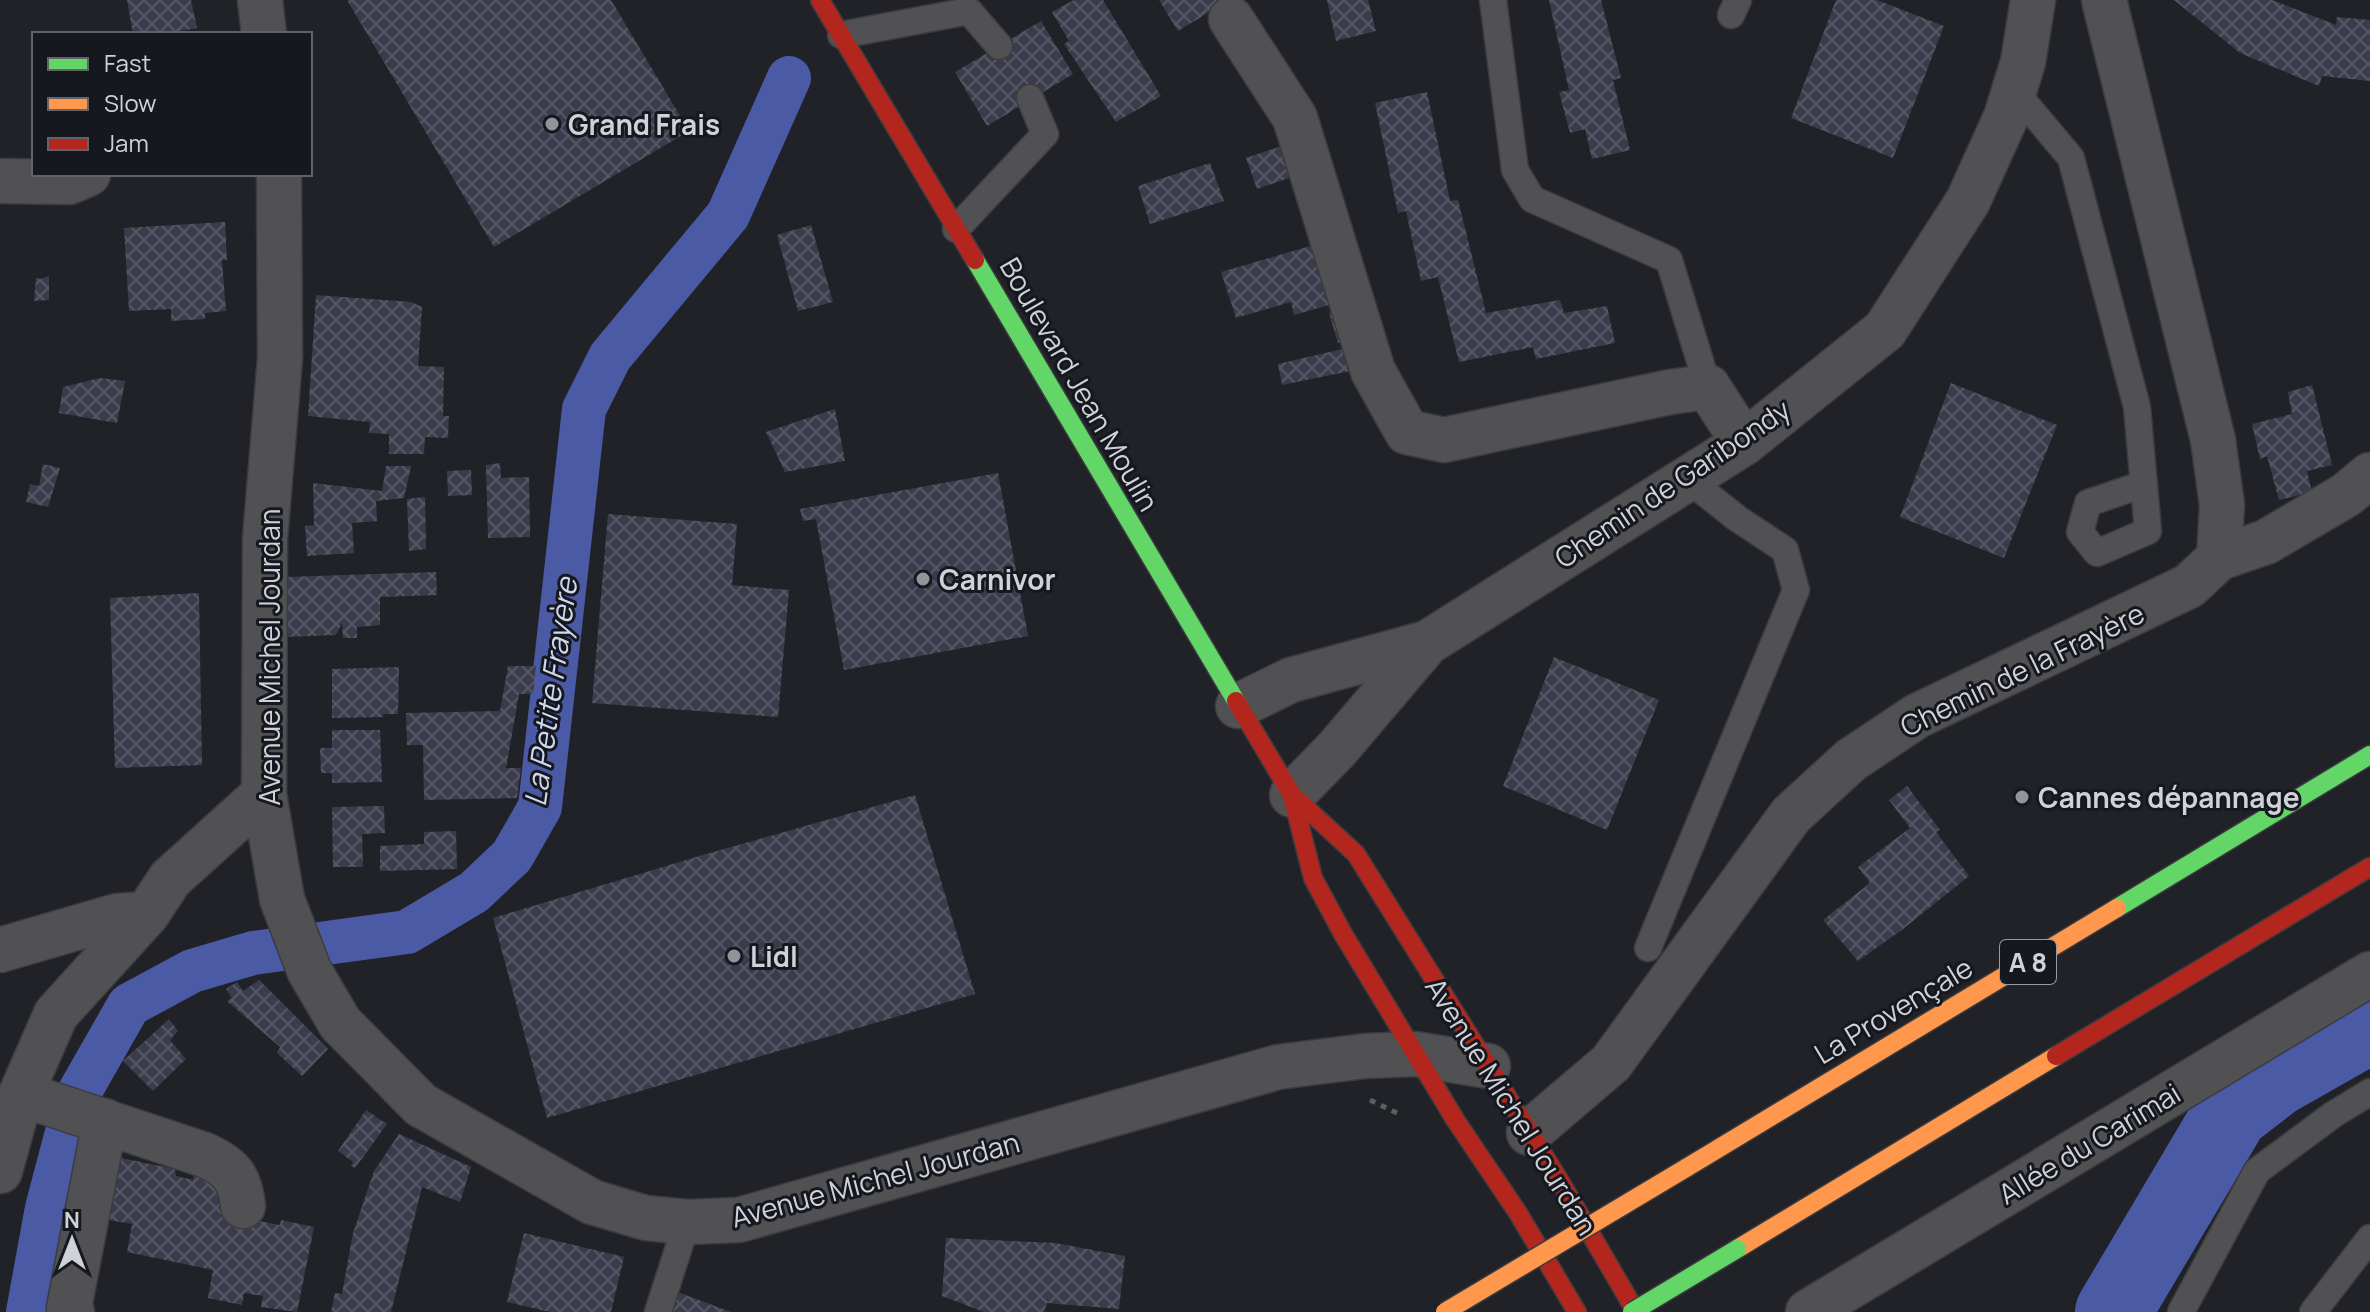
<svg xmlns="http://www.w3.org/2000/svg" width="2370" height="1312" viewBox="0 0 2370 1312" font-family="Manrope,sans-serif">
	<defs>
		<pattern id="building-cross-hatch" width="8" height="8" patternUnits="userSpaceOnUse" patternTransform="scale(2)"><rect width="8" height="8" fill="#3a3c4c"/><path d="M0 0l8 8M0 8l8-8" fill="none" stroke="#555765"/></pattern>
	</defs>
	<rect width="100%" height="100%" fill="#212227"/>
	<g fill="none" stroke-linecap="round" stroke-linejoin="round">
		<!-- canal -->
		<path stroke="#4b5aa5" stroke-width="44" d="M28 1312 47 1208 76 1098 129 1005 192 971 253 953 407 932 474 892 512 856 540 807 584 409 610 357 728 215 789 78"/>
		<!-- river -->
		<path stroke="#4b5aa5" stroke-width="76" d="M2113 1312 2231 1113 2275 1079 2370 1025"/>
	</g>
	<!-- building -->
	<path fill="url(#building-cross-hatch)" d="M127 0H191L197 28 162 34H133Z
		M347 0H611L689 131 494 247Z
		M1074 0H1103L1161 96 1116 122 1064 44 1069 41 1052 12Z
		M1159 0H1229L1178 31Z
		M1327 0H1368L1376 31 1336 41Z
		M1549 0H1601L1621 78 1613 80 1630 150 1592 159 1585 129 1570 133 1559 92 1569 90Z
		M1836 0H1877L1944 26 1893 158 1791 118Z
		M2174 0H2272L2336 25 2337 17 2370 20V81L2322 76 2319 86 2240 53Z
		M1041 21 1073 74 987 126 955 72Z
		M1427 92 1450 201 1458 200 1486 313 1560 300 1564 313 1607 306 1615 343 1536 359 1533 347 1459 362 1438 277 1421 281 1406 211 1398 213 1375 103Z
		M1285 145 1295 176 1257 189 1246 158Z
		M1210 163 1224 201 1150 224 1138 186Z
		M225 222 227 260H222L226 311 205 313V319L171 321V309L129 311 124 228Z
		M811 225 833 302 798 311 777 235Z
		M1314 245 1332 304 1294 315 1291 302 1236 318 1221 272Z
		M49 276V300L34 301 36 278 41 279Z
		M316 295 411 302 422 307 418 366 444 367 443 416H449L448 438 425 437 424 454H389V434L369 433 370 422 308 416Z
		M1343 309 1351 340 1338 343 1329 313Z
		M1347 348 1350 371 1282 385 1278 364Z
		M100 378 125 381 117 423 59 413 63 387Z
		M1951 383 2057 425 2004 558 1900 517Z
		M2312 385 2332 465 2307 471 2312 492 2279 500 2267 456 2260 459 2252 424 2292 414 2288 392Z
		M835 409 845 461 785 472 766 432Z
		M500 463 501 478 529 477 530 537 488 538 486 465Z
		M43 464 60 468 48 507 26 502 30 484 39 486Z
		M386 466H411L404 498 376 501 377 521 352 523 354 553 307 556 305 526 314 525 313 483 382 491Z
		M471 470 472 495 448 496 447 471Z
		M998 473 1028 636 844 670 816 519 803 521 800 509Z
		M425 497 426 549 409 551 407 499Z
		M608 514 737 524 732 585 789 590 778 717 592 703Z
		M436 572 437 595 380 597V625L357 627V638H343L342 623 336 635 285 637V577Z
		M199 593 202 765 115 768 110 598Z
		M1554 657 1659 700 1607 830 1503 786Z
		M508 666H536L533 694H519L506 768H521L517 798 424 800 423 745H407L406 713 500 711Z
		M399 667 398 714H383V717L332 718V669Z
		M332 730H380L382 782 332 783V773H321L320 748H332Z
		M1907 786 1940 830 1936 832 1969 876 1903 929 1858 961 1823 920 1870 883 1858 867 1910 828 1889 800Z
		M915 795 975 994 547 1118 493 918 706 854Z
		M384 806 385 833 362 834 363 867H333L332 807Z
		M456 831 457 869 380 871V846L424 844V832Z
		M259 980 328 1049 302 1076 277 1053 280 1047 227 1001 232 998 226 989 237 982 243 991Z
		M169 1019 178 1031 170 1040 186 1059 153 1091 123 1061Z
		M366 1110 387 1124 355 1168 351 1166 353 1162 338 1151Z
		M399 1134 471 1167 460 1202 422 1187 391 1312H331L335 1293 342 1294 353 1233 374 1171Z
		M121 1158 175 1169 176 1176 193 1180 194 1175 231 1182 259 1216V1221L280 1225 281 1220 314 1227 297 1312 261 1307 263 1296 244 1293 242 1305 208 1298 213 1270 127 1252 132 1224 109 1220Z
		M524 1233 624 1257 611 1312H550L507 1302Z
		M946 1238 1055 1243 1125 1256 1119 1309 1047 1303 1044 1312H984L942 1296Z
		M675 1291 731 1312H670Z"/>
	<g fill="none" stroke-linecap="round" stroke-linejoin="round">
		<defs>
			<path id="lane" d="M1493 0 1515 170 1532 199 1669 260 1708 387
				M1731 15 1738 0
				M841 35 969 11 999 46
				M2014 90 2071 158 2137 407 2148 531 2097 553 2080 532 2088 503 2144 484
				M956 229 1045 134 1030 98
				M1648 948 1796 590 1785 550 1738 519 1686 478
				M658 1312 687 1222
				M2181 1312 2257 1171 2334 1114 2370 1092
				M2313 1312 2370 1238"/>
			<path id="street" d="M260 0 264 34
				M2104 0 2213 440 2222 505 2219 558
				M1231 19 1295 118 1373 371 1407 432 1444 440 1670 392 1708 387 1744 443
				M279 174 280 358 265 539 264 794 282 899 309 970 340 1023 421 1105 592 1202 646 1218 687 1222 739 1220 1278 1067 1365 1056 1415 1054 1488 1066
				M0 181 69 182 88 174
				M1238 706 1291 680 1427 643
				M1292 795 1337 749 1427 643 1744 443 1885 330 1968 201 2006 117 2023 62 2033 0
				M0 950 117 916 147 914
				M21 1094 205 1155C231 1167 240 1177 243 1206
				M1529 1133 1611 1063 1791 815 1851 760 1917 716 2189 586 2219 558 2266 542 2346 495 2370 475
				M0 1171 21 1094 56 1014 147 914 170 879 264 794
				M72 1312 69 1308 105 1121
				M1808 1312 2370 974"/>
			<path id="fast" d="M975 260 1236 701
				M2117 908 2370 755"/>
			<path id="slow" d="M1686 1168 2117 908
				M1737 1249 2056 1056"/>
			<path id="jam" d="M820 0 975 260
				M1236 701 1292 795 1356 854 1561 1183 1636 1312
				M1292 795 1313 878 1343 934 1456 1121 1518 1213 1577 1312
				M2056 1056 2370 867"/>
		</defs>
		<!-- lane casing -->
		<use href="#lane" stroke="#3a3c3f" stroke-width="29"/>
		<!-- street casing -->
		<use href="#street" stroke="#3a3c3f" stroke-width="47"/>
		<!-- fast casing -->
		<use href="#fast" stroke="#3a3c3f" stroke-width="21"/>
		<!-- slow casing -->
		<use href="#slow" stroke="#3a3c3f" stroke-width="21"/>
		<!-- jam casing -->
		<use href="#jam" stroke="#3a3c3f" stroke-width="21"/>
		<!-- path -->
		<path stroke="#5c5e60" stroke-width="5" stroke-dasharray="6 6" stroke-linecap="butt" d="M1370 1100 1401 1115"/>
		<!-- lane -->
		<use href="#lane" stroke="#515153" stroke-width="26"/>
		<!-- street -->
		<use href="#street" stroke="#515153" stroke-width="44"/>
		<!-- fast -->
		<use href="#fast" stroke="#63d668" stroke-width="18"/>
		<!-- slow -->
		<use href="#slow" stroke="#ff974d" stroke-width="18"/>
		<!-- jam -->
		<use href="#jam" stroke="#b3261e" stroke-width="18"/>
		<defs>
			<path id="fast-bridge" d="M1632 1312 1737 1249"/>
			<path id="slow-bridge" d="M1445 1312 1686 1168"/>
		</defs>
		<!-- fast-bridge casing -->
		<use href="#fast-bridge" stroke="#3a3c3f" stroke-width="21" stroke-linecap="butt"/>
		<!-- slow-bridge casing -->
		<use href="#slow-bridge" stroke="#3a3c3f" stroke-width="21" stroke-linecap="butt"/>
		<!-- fast-bridge -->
		<use href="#fast-bridge" stroke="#63d668" stroke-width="18"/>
		<!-- slow-bridge -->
		<use href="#slow-bridge" stroke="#ff974d" stroke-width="18"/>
	</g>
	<!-- markers -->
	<g fill="#93949a" stroke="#161820" stroke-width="3">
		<circle cx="552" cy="124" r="8"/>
		<circle cx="923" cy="579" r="8"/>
		<circle cx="2022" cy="797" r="8"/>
		<circle cx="734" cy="956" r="8"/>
	</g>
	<g text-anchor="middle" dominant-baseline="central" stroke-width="6" stroke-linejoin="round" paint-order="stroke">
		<!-- shield labels -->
		<rect fill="#161820" stroke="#999aa1" stroke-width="2" x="2000" y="940" width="56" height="44" rx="6"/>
		<g font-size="26" font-weight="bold" fill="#d1d2d8">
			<text x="2028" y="962">A 8</text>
		</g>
		<!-- poi labels -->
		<g font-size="28" font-weight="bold" fill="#d1d2d8" stroke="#161820" text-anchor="start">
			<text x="568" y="124">Grand Frais</text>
			<text x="939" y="579">Carnivor</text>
			<text x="2038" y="797">Cannes dépannage</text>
			<text x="750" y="956">Lidl</text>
		</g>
		<!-- street labels -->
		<g font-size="28" fill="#d1d2d8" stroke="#161820">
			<text transform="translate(1080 384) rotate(60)">Boulevard Jean Moulin</text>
			<text transform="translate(1672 483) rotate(-34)">Chemin de Garibondy</text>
			<text transform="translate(269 657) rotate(-90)">Avenue Michel Jourdan</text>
			<text transform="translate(2022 669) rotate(-26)">Chemin de la Frayère</text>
			<text transform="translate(1893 1010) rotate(-31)">La Provençale</text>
			<text transform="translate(1512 1106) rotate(58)">Avenue Michel Jourdan</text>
			<text transform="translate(2089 1143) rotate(-31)">Allée du Carimai</text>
			<text transform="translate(875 1179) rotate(-15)">Avenue Michel Jourdan</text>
		</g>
		<!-- water labels -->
		<g font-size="30" font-style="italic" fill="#d1d8ee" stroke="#161820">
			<text transform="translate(550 692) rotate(-82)">La Petite Frayère</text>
		</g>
	</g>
	<!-- legend -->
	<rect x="32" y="32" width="280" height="144" fill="#161820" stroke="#61626a" stroke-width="2"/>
	<rect x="48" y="58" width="40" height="12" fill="#63d668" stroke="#61626a" stroke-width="2"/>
	<text x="104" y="72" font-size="24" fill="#d1d2d8">Fast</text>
	<rect x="48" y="98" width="40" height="12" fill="#ff974d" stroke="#61626a" stroke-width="2"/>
	<text x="104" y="112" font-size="24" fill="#d1d2d8">Slow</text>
	<rect x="48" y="138" width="40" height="12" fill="#b3261e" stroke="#61626a" stroke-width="2"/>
	<text x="104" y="152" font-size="24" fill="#d1d2d8">Jam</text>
	<!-- north arrow -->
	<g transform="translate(72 1240)" stroke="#161820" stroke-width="6" paint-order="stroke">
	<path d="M0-6L14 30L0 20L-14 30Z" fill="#d1d2d8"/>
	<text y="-12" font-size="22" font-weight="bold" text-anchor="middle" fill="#d1d2d8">N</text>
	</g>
</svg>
